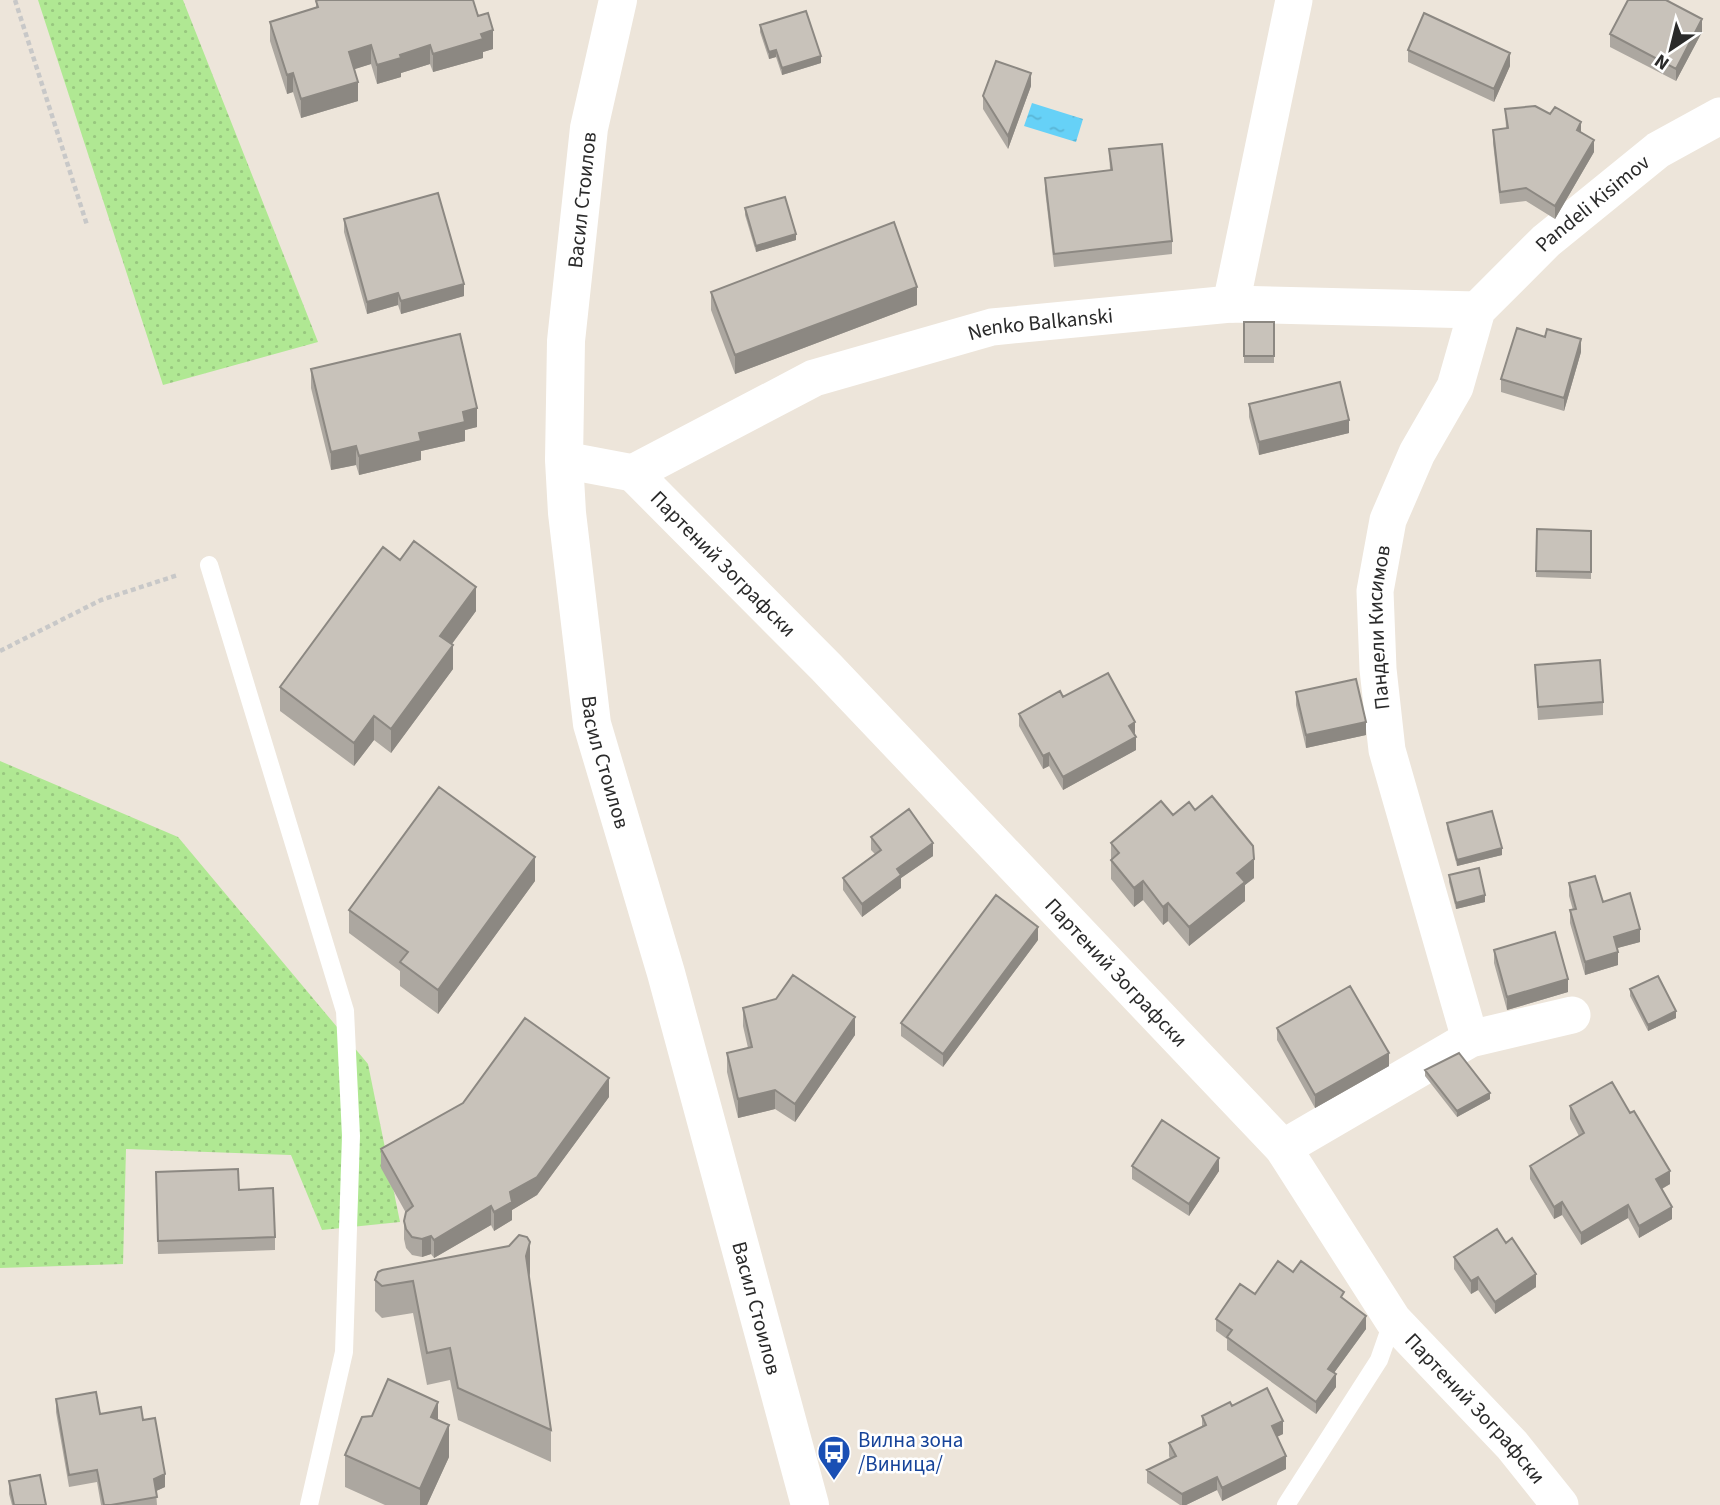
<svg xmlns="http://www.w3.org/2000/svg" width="1720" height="1505" viewBox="0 0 1720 1505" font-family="'Source Sans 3',sans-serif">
	<defs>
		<pattern id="grass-dots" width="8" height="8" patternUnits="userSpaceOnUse" patternTransform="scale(1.75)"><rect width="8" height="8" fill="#b0e893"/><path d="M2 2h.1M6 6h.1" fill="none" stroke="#98c77f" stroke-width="1.8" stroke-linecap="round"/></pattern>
		<pattern id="water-ripples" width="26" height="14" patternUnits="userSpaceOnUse" patternTransform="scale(1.75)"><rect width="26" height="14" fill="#66d1f7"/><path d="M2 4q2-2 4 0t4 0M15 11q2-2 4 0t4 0" fill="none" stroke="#59b4d4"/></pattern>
	</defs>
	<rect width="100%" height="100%" fill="#ede5da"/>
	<!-- grass -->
	<path fill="url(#grass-dots)" d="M38 0H183L318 342 163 385Z
		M0 761 178 837 368 1064 400 1222 322 1230 291 1155 126 1149 123 1264 0 1268Z"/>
	<!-- water -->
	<path fill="url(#water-ripples)" d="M1032 103 1083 119 1076 142 1024 126Z"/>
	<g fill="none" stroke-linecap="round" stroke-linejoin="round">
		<!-- path -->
		<path stroke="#c8c8c8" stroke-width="4.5" stroke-dasharray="5 3.5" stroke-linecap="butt" d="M15 0 87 225
			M0 651 101 600 178 575"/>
		<!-- service -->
		<path stroke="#fff" stroke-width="18" d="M209 565 345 1011 351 1136 344 1352 309 1505
			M1286 1505 1379 1360 1393 1320"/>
		<!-- minor -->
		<g stroke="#fff" stroke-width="37">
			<path d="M1231 304 1294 0"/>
			<path d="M564 460 633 473"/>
			<path id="s1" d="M633 473 826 667 1283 1148 1393 1320 1512 1445 1560 1505"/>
			<path id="s2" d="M633 473 814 378 992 327 1231 304 1477 310"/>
			<path id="s3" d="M1470 1039 1387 750 1378 669 1375 591 1388 520 1417 453 1455 387 1477 310 1546 241 1658 150 1720 116"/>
			<path d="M1283 1148 1470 1039 1572 1015"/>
		</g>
		<!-- tertiary -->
		<path stroke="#fff" stroke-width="38" id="s4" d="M618 0 589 128 566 341 564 460 567 513 592 724 666 973 810 1505"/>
	</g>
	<!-- wall -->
	<path fill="#aca7a0" d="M316 1 478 16 493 49 483 52V58L433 72 430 64 401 73V77L377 84 371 64 354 69 358 101 301 118 293 92 287 94 270 41V22L316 8Z
		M760 25 821 63 782 75 776 57 769 59 760 32Z
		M1702 32 1676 81 1610 47V34Z
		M1408 50 1510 66 1494 102 1408 62Z
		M1031 86 1008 149 983 109V96Z
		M1505 109 1581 132 1594 152 1555 219 1526 201 1500 204 1493 143V130L1506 128Z
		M1109 149 1172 241V254L1054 267 1045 190V178L1110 170Z
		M745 208 796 240 756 252 745 215Z
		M344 219 464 296 401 314 398 305 367 314 344 232Z
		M711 292 917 305 735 374 711 310Z
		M1244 322H1274V363H1244Z
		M1581 352 1564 411 1501 392V379Z
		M311 369 477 427 465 430V441L421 451V460L359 475 356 465 331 470 311 388Z
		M1249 404 1349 433 1259 455 1249 417Z
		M1537 529 1591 531V579L1536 577Z
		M400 560 476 611 452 644 453 669 391 753 374 740 354 766 280 711V687Z
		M1535 665 1603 702V715L1538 720Z
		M1296 692 1366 735 1306 748 1296 705Z
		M1063 697 1136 750 1063 790 1049 766 1043 769 1019 726V714Z
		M1173 815 1254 878 1245 885V901L1189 946 1168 921 1163 925 1143 900 1134 907 1111 879V843Z
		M1447 823 1502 855 1457 866 1447 829Z
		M871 837 933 856 901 878V888L862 917 843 890V878L875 854 871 850Z
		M1449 875 1485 902 1456 909 1449 882Z
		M535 881 438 1014 400 986V971L349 933V910Z
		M1569 883 1603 902 1640 942 1617 948 1618 965 1585 975 1570 923V910H1573L1569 896Z
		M1038 940 943 1067 901 1036V1023Z
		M1494 950 1568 992 1507 1010 1494 963Z
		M1630 989 1676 1018 1648 1031 1630 996Z
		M743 1008 855 1035 795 1122 775 1109 738 1118 727 1072V1053L748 1048 743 1026Z
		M1277 1028 1389 1066 1315 1108 1277 1040Z
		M1425 1070 1490 1099 1457 1117 1425 1076Z
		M609 1097 537 1195 512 1210V1220L494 1231 491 1225 434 1258 431 1254 422 1257 412 1255 406 1248 404 1239V1221L406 1213 381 1168V1149Z
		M1570 1106 1670 1184 1662 1189 1672 1219 1639 1238 1628 1218 1581 1245 1562 1215 1554 1219 1530 1179V1166L1579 1136 1570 1119Z
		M1132 1166 1219 1171 1189 1216 1132 1179Z
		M156 1184 239 1190 275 1237V1250L158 1254Z
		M1454 1257 1536 1287 1495 1314 1478 1290 1471 1294 1454 1269Z
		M1293 1272 1344 1300 1366 1329 1334 1373 1336 1387 1316 1414 1227 1350V1339L1216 1331V1319Z
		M530 1273 529 1278 551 1430V1462L458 1420 450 1380 427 1385 413 1313 382 1318 375 1311V1280Z
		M56 1399 100 1414 143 1420 165 1487 156 1491 157 1505H101L97 1482 69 1487 56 1412Z
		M1232 1406 1283 1434 1277 1437 1286 1469 1222 1501 1217 1490 1186 1505H1180L1147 1483V1470L1170 1459 1169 1456V1443L1202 1427V1416Z
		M438 1420 449 1457 427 1505H385L345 1487V1455Z
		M9 1481 46 1505H12L9 1494Z"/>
	<!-- shaded-wall -->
	<path fill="#8c8882" d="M1702 19V32L1676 81V69Z
		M493 30V49L483 52V58L433 72V54L481 34Z
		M371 45V64L349 71V52Z
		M430 45V64L401 73V77L377 84V65L400 55Z
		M776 50V57L769 59V52Z
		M1510 53V66L1494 102V89Z
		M821 56V63L782 75V68Z
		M293 73V92L287 94V75Z
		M1031 73V86L1008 149V136Z
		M358 82V101L301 118V99Z
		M1581 122V134L1577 130Z
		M1594 140V152L1555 219V206Z
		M796 234V240L756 252V246Z
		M464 284V296L401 314V301Z
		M917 287V305L735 374V355Z
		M398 293V305L367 314V302Z
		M1581 339V352L1564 411V398Z
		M477 408V427L465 430V441L421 451V460L359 475V456L419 433 463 412Z
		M1349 420V433L1259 455V442Z
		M356 446V465L331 470V452Z
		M476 587V611L440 660V636Z
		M453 645V669L391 753V729Z
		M374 716V740L354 766V743Z
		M1135 722V735L1129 726Z
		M1366 722V735L1306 748V735Z
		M1136 737V750L1063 790V777Z
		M1049 753V766L1043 769V756Z
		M933 843V856L901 878V888L862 917V904L897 869Z
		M1502 848V855L1457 866V860Z
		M535 857V881L438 1014V990Z
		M1254 859V878L1245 885V901L1189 946V927L1237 873Z
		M1143 881V900L1134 907V888Z
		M1485 895V902L1456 909V903Z
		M1168 903V921L1163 925V907Z
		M1038 927V940L943 1067V1054Z
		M1640 929V942L1614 949V937Z
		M1618 952V965L1585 975V962Z
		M1568 979V992L1507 1010V997Z
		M1676 1011V1018L1648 1031V1025Z
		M855 1017V1035L795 1122V1104Z
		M1389 1053V1066L1315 1108V1095Z
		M609 1078V1097L537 1195 512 1210V1220L494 1231V1212Z
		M775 1090V1109L738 1118V1099Z
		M1490 1093V1099L1457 1117V1111Z
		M1219 1158V1171L1189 1216V1204Z
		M1670 1171V1184L1656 1192V1179Z
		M1562 1202V1215L1554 1219V1207Z
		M1628 1205V1218L1581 1245V1233Z
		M491 1206V1225L434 1258V1240Z
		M1672 1207V1219L1639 1238V1226Z
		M431 1236V1254L422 1257V1239Z
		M530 1242V1273L526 1288V1256Z
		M1536 1274V1287L1495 1314V1302Z
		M1478 1277V1290L1471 1294V1281Z
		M1366 1316V1329L1328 1381V1369Z
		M1336 1374V1387L1316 1414V1402Z
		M438 1402V1433L431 1417Z
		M1283 1421V1434L1272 1439V1426Z
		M449 1425V1457L427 1505H420V1489Z
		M1286 1456V1469L1222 1501V1488Z
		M165 1474V1487L154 1492V1479Z
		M1217 1477V1490L1186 1505H1182V1494Z"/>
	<!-- building -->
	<path fill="#c8c2ba" stroke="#8c8882" stroke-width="2" d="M318 0H473L478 16 488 13 493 30 481 34 483 39 433 54 430 45 400 55 401 58 377 65 371 45 349 52 358 82 301 99 293 73 287 75 270 22 318 7 316 1Z
		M1628 0H1666L1702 19 1676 69 1610 34Z
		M806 11 821 56 782 68 776 50 769 52 760 25Z
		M1424 13 1510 53 1494 89 1408 50Z
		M996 61 1031 73 1008 136 983 96Z
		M1535 106 1550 114 1555 107 1581 122 1577 130 1594 140 1555 206 1526 188 1500 192 1493 130 1508 128 1505 109Z
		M1162 144 1172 241 1054 254 1045 178 1112 170 1109 149Z
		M438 193 464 284 401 301 398 293 367 302 344 219Z
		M785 197 796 234 756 246 745 208Z
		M894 222 917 287 735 355 711 292Z
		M1244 322H1274V356H1244Z
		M1517 328 1545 337 1547 329 1581 339 1564 398 1501 379Z
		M460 334 477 408 463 412 465 422 419 433 421 441 359 456 356 446 331 452 311 369Z
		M1340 382 1349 420 1259 442 1249 404Z
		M1537 529 1591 531V572L1536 571Z
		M414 541 476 587 440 636 453 645 391 729 374 716 354 743 280 687 383 547 400 560Z
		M1600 660 1603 702 1538 707 1535 665Z
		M1108 673 1135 722 1129 726 1136 737 1063 777 1049 753 1043 756 1019 714 1060 691 1063 697Z
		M1356 679 1366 722 1306 735 1296 692Z
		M439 787 535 857 438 990 400 962 408 952 349 910Z
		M1212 796 1253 846 1254 859 1237 873 1245 882 1189 927 1168 903 1163 907 1143 881 1134 888 1111 860 1119 853 1111 843 1161 801 1173 815 1189 802 1195 810Z
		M909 809 933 843 897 869 901 875 862 904 843 878 881 850 871 837Z
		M1492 811 1502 848 1457 860 1447 823Z
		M1479 868 1485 895 1456 903 1449 875Z
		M1595 876 1603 902 1630 893 1640 929 1614 937 1618 952 1585 962 1570 910 1576 909 1569 883Z
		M996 895 1038 927 943 1054 901 1023Z
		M1555 932 1568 979 1507 997 1494 950Z
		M793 975 855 1017 795 1104 775 1090 738 1099 727 1053 752 1047 743 1008 776 999Z
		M1658 976 1676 1011 1648 1025 1630 989Z
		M1350 986 1389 1053 1315 1095 1277 1028Z
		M525 1018 609 1078 537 1177 510 1192 512 1202 494 1212 491 1206 434 1240 431 1236 422 1239 412 1237 406 1229 404 1221 406 1212 413 1206 381 1149 463 1103Z
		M1459 1053 1490 1093 1457 1111 1425 1070Z
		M1612 1082 1630 1113 1634 1111 1670 1171 1656 1179 1672 1207 1639 1226 1628 1205 1581 1233 1562 1202 1554 1207 1530 1166 1584 1133 1570 1106Z
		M1162 1120 1219 1158 1189 1204 1132 1166Z
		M238 1169 239 1190 273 1188 275 1237 158 1241 156 1172Z
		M1497 1229 1506 1243 1512 1238 1536 1274 1495 1302 1478 1277 1471 1281 1454 1257Z
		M519 1235 527 1237 530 1242 526 1256 551 1430 458 1388 450 1348 427 1353 413 1281 382 1286 375 1280 378 1272 382 1270 509 1246Z
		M1278 1261 1293 1272 1301 1261 1344 1292 1341 1297 1366 1316 1328 1369 1336 1374 1316 1402 1227 1337 1232 1330 1216 1319 1240 1284 1255 1294Z
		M388 1379 438 1402 431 1417 449 1425 420 1489 345 1455 362 1417 372 1416Z
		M1267 1388 1283 1421 1272 1426 1286 1456 1222 1488 1217 1477 1182 1494 1147 1470 1176 1456 1169 1443 1206 1425 1202 1416 1230 1402 1232 1406Z
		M96 1392 100 1414 141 1407 143 1420 155 1418 165 1474 154 1479 157 1497 111 1505H104L97 1470 69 1475 56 1399Z
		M40 1475 46 1505H14L9 1481Z"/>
	<!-- icons -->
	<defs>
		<symbol id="bus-pin" viewBox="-11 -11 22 30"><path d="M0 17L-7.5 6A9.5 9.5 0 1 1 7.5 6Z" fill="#1a4fb4" stroke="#fff"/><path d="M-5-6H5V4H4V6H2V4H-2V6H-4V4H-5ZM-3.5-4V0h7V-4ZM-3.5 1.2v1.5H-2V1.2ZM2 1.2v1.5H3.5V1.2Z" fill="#fff"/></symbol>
	</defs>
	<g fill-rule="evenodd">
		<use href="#bus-pin" x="815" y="1433" width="38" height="52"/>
	</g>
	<g text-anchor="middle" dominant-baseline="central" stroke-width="5" stroke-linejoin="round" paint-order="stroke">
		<!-- street labels -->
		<g font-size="21" fill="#2a2a2a" stroke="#fff">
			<text transform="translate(582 200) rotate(-84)">Васил Стоилов</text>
			<text stroke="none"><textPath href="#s3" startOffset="919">Pandeli Kisimov</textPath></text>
			<text stroke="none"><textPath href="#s2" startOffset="438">Nenko Balkanski</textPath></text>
			<text stroke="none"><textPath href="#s1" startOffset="128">Партений Зографски</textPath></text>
			<text stroke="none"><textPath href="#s3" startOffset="424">Пандели Кисимов</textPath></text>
			<text stroke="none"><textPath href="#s4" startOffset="770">Васил Стоилов</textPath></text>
			<text stroke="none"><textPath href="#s1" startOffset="695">Партений Зографски</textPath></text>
			<text stroke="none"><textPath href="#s4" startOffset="1337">Васил Стоилов</textPath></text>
			<text stroke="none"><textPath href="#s1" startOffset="1262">Партений Зографски</textPath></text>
		</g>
		<!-- transit labels -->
		<g font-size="21" fill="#164399" stroke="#fff" text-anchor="start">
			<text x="858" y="1440">Вилна зона<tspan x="858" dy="24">/Виница/</tspan></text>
		</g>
	</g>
	<!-- north arrow -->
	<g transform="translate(1671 49) rotate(215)" stroke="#ffffff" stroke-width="5" paint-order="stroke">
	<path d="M0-5L12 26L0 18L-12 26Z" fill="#2a2a2a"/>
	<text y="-10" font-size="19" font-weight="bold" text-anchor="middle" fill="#2a2a2a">N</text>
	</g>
</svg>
